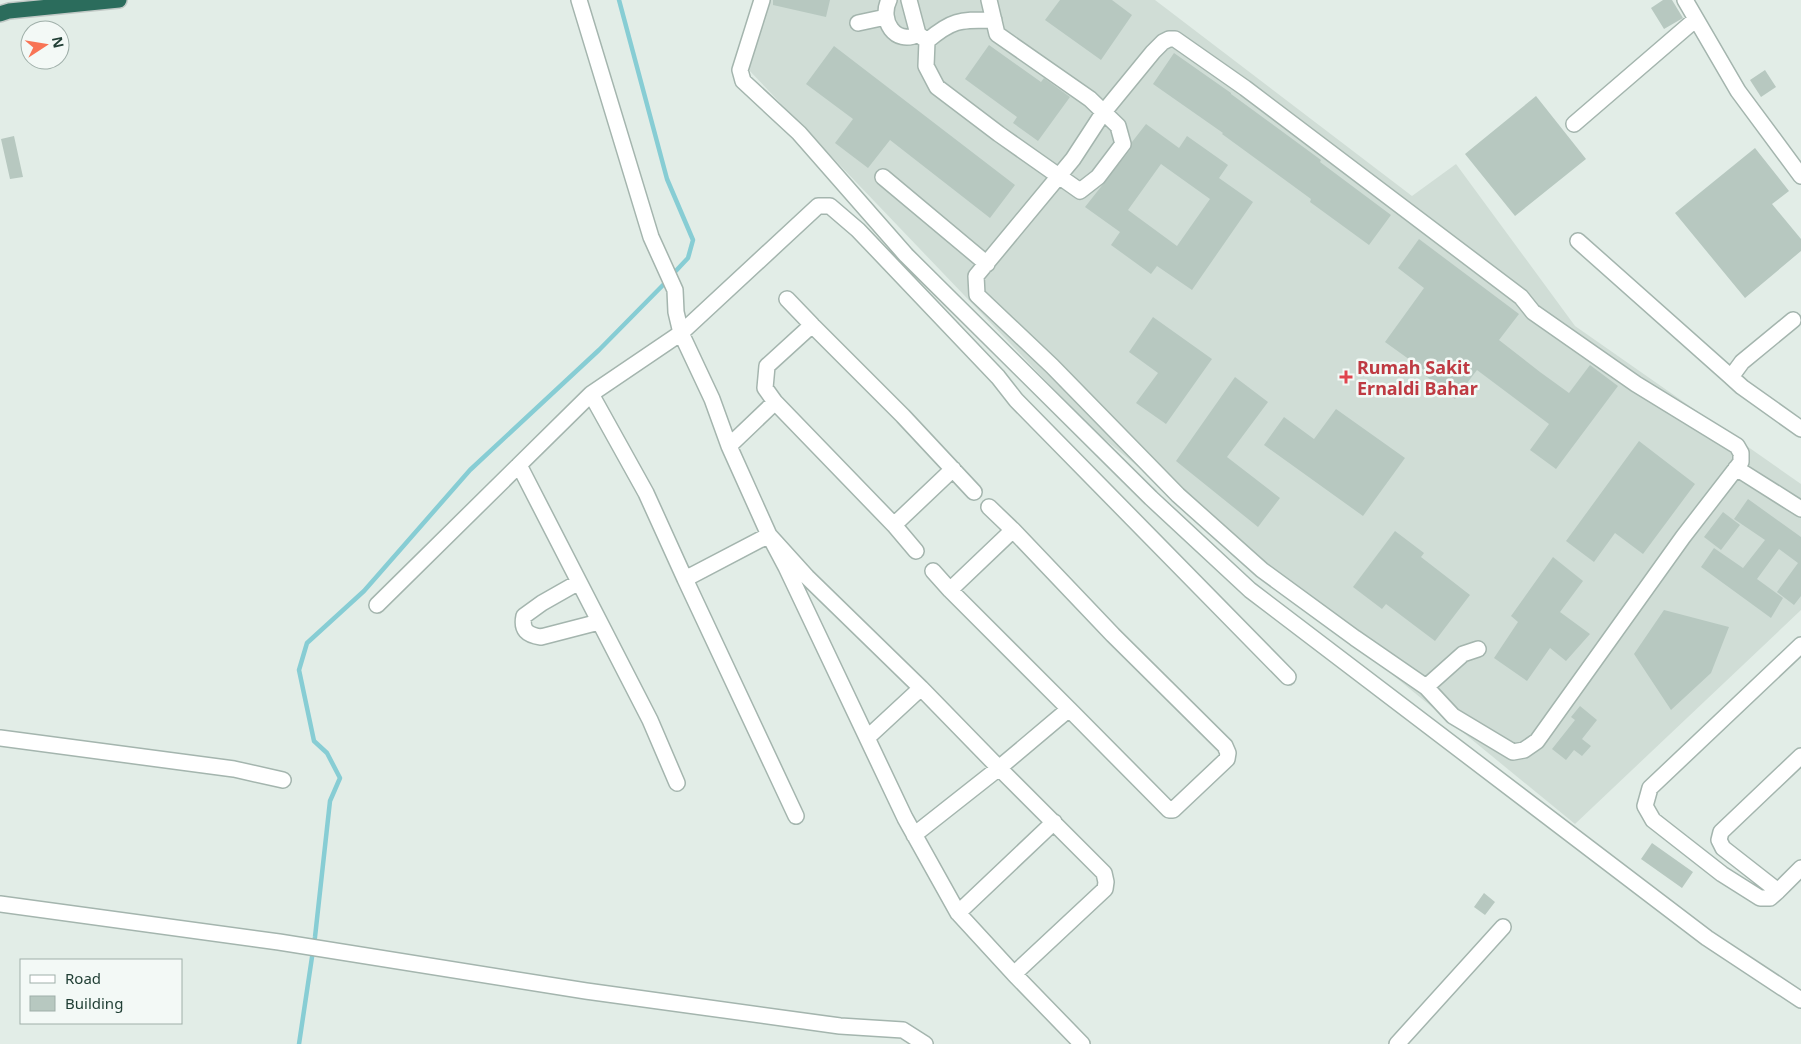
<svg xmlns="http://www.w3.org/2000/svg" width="1801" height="1044" viewBox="0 0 1801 1044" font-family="'Noto Sans',sans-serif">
	<rect width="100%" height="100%" fill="#e2ede7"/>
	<!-- built -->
	<path fill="#d0ddd6" d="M768 0H1155L1412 196 1456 164 1575 326 1801 484V610L1575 824 1092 429 747 68Z"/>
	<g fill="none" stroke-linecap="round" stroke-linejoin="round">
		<!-- stream -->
		<path stroke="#87cdd4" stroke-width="4.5" d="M619 0 667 179 693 240 688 258 672 275
			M299 1044 315 937 330 801 340 778 327 753 314 741 299 670 307 643 364 591 470 470 599 350 667 281"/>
	</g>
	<!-- building -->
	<path fill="#b7c8c0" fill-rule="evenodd" d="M773 0H830L826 17 773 5Z
		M1060 0H1112L1132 15 1101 60 1045 20Z
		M1663 0H1672L1683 18 1664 29 1651 8Z
		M989 45 1041 82 1044 78 1070 97 1038 141 1013 123 1017 117 965 79Z
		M834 46 1015 185 990 218 890 140 868 168 835 143 853 119 806 84Z
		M1174 53 1231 93V94L1321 160 1320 162 1391 215 1369 245 1310 202 1311 199 1222 134 1223 133 1153 84Z
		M1765 70 1776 87 1761 97 1750 80Z
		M1536 96 1586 159 1515 216 1465 154Z
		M1146 124 1179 148 1187 136 1228 165 1219 178 1253 202 1192 290 1157 266 1151 274 1111 245 1120 232 1085 207 1130 150 1132 142ZM1161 164 1210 199 1177 246 1128 210Z
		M14 136 23 177 10 179 1 139Z
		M1755 148 1789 191 1772 204 1801 239V251L1745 298 1675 213Z
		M1419 239 1519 314 1499 340 1540 372 1569 393 1590 365 1618 386 1556 469 1530 450 1549 424 1477 370 1455 399 1422 373 1424 370 1385 342 1424 288 1398 268Z
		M1153 317 1212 359 1166 424 1136 403 1158 373 1129 352Z
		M1235 377 1268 402 1227 457 1280 498 1258 527 1176 461Z
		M1336 409 1405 458 1363 516 1264 445 1284 417 1314 439Z
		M1639 441 1695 484 1643 554 1615 533 1594 562 1566 541Z
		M1748 499 1801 537V596L1794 605 1777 592 1798 563 1779 549 1757 579 1783 598 1771 618 1701 567 1714 548 1743 568 1765 540 1734 519Z
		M1723 512 1740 525 1721 550 1704 537Z
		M1395 531 1424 553 1421 557 1470 595 1435 641 1386 604 1382 609 1353 587Z
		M1553 557 1583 581 1560 612 1590 634 1566 661 1550 648 1527 681 1494 658 1518 622 1511 616Z
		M1664 610 1729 627 1711 673 1671 710 1634 654Z
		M1580 706 1597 720 1582 739 1591 746 1582 756 1574 750 1566 760 1552 749 1575 720 1571 717Z
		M1652 843 1693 872 1682 888 1641 859Z
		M1484 893 1495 902 1485 915 1474 907Z"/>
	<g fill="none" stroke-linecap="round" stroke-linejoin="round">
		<defs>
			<path id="minor" d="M579 0 651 237 675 290 676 312 681 333 712 399 729 446 769 535 786 567 905 818 958 913 1014 974 1105 889 1106 882 1104 873 999 768 914 835
				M762 0 740 70 743 81 799 133 906 255 1151 498 1250 590 1707 938 1801 1000
				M889 0C879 20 895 46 918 34
				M909 0 918 34 927 41C953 19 960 20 994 20
				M1685 0 1738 91 1801 176
				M858 23 886 17
				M1169 39H1175L1245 88 1521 297 1533 312 1636 384 1737 446 1741 453V462L1683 537 1537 741 1524 750 1513 752 1453 716 1426 687 1355 638 1262 570 1178 495 1052 366 977 295 976 276 1073 159 1103 113 1153 52 1163 42Z
				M927 41 926 66 937 87 999 134 1080 191 1098 177 1123 144 1118 126 1090 99 997 34 989 0
				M1574 124 1696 19
				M883 177 987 264
				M1578 241 1731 377
				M787 299 812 325
				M1793 320 1742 362 1731 377 1742 387 1801 429
				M775 402 765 388 767 366 812 325 903 416 974 492
				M729 446 775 402 894 525 916 551
				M519 465 650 720 677 783
				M1736 468 1801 509
				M989 507 1013 530 1113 635 1225 746 1228 753 1227 759 1173 810H1169L1069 709
				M894 525 953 469
				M933 571 950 590 1069 709 999 768 921 688 807 577 769 535 685 579 646 493 591 394 681 333 818 206H830L858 230 998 377 1016 400 1288 677
				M685 579 796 816
				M579 582 542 603 524 616C521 630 527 635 541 637L599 622
				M950 590 1013 530
				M377 605 591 394
				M1426 687 1463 654 1478 649
				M0 738 234 769 283 780
				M867 738 921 688
				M1801 756 1721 832 1719 840 1723 848 1778 891 1801 868
				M1778 891 1770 898H1760L1722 874 1653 820 1645 806 1650 788 1801 645
				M0 904 279 942 586 991 840 1026 903 1030 925 1044
				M958 913 1054 822
				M1014 974 1082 1044
				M1397 1044 1503 927"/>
			<path id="highway" d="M0 14 9 11 119 0"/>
		</defs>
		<!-- minor casing -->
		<use href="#minor" stroke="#a4b5ae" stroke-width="18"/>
		<!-- highway casing -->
		<use href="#highway" stroke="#c1c9c6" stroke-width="18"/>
		<!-- minor -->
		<use href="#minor" stroke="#fff" stroke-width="15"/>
		<!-- highway -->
		<use href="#highway" stroke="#2b6c5c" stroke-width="15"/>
	</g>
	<!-- markers -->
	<path fill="#e0444e" stroke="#f3f9f6" stroke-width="2" d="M1343.5 369.5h5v5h5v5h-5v5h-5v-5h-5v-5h5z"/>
	<g text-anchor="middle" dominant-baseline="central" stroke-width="5" stroke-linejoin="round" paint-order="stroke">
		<!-- health labels -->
		<g font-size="18" font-weight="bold" fill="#be3a42" stroke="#f3f9f6" text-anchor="start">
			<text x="1357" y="367">Rumah Sakit<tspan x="1357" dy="21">Ernaldi Bahar</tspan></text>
		</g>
	</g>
	<!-- legend -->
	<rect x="20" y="959" width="162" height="65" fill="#f3f9f6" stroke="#9fafa9"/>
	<rect x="30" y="975" width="25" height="8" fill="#ffffff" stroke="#9fafa9"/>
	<text x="65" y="984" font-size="15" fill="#213f35">Road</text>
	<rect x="30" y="996" width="25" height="15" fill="#b7c8c0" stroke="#9fafa9"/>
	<text x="65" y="1009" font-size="15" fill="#213f35">Building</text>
	<!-- north arrow -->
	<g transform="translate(45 45) rotate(78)"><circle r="24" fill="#f3f9f6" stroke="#9fafa9"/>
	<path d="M0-4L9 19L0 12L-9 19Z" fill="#f87455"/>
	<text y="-8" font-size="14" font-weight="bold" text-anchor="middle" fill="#213f35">N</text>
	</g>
</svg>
